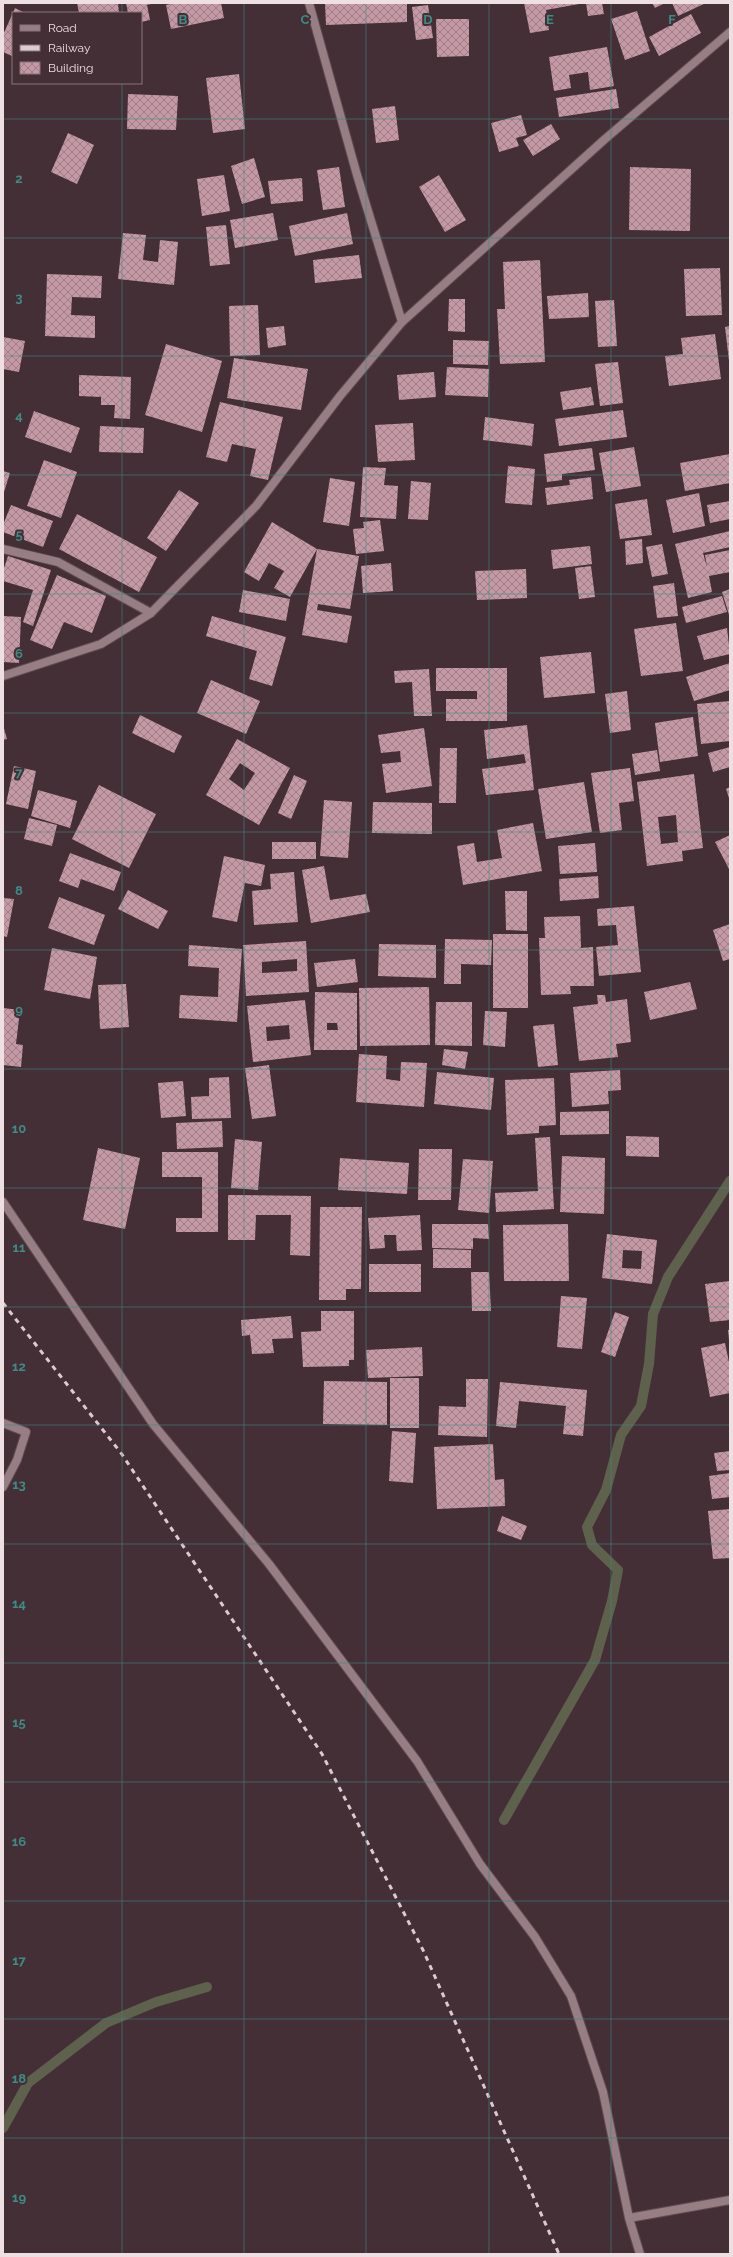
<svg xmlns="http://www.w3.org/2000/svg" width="733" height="2257" viewBox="0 0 733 2257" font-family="Raleway,sans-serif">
	<defs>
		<pattern id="building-cross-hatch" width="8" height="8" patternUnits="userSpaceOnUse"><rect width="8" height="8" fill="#c499a5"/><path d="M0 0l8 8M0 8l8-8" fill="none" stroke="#9e7f88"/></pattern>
	</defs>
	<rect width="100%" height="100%" fill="#452f36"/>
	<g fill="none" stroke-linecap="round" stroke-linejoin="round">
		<!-- stream -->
		<path stroke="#5e614c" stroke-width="10" d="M504 1820 595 1660 612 1601 618 1570 592 1545 587 1527 606 1490 621 1435 641 1406 649 1364 653 1314 668 1277 730 1181
			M3 2128 28 2083 106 2023 156 2002 207 1987"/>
	</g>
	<!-- building -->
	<path fill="url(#building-cross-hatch)" fill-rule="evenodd" d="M77 3H118L119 13H79Z
		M126 3H155L147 5 150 20 141 22V13H128Z
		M176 3H221L224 18 171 29 166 5Z
		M325 3H407V22L326 25Z
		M524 3H579V4L546 10 549 30 530 33Z
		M586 3H602L604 14 588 16Z
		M652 3H665L655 8Z
		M672 3H706L678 16Z
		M428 5 433 38 416 40 412 7Z
		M15 8 25 13H13L12 56 3 52V35Z
		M637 11 650 51 625 60 611 19Z
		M691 14 701 33 659 56 649 37Z
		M436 19H469V56L437 57Z
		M607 47 614 86 590 90 588 72 569 75 571 88 554 91 549 57Z
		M239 74 245 129 213 133 206 78Z
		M616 89 619 108 559 117 556 98Z
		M128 94 178 96 176 130 127 129Z
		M395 106 399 140 376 143 372 109Z
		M521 115 527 135 516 138 519 146 499 152 491 123Z
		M551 124 560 139 533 156 523 140Z
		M68 133 94 145 77 184 51 172Z
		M254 158 265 197 242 204 231 166Z
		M339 167 345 207 323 210 317 170Z
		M630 167 691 169 690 231 629 230Z
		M224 175 230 211 202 216 197 179Z
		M439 175 466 220 445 232 419 187Z
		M302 178 303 201 271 204 268 181Z
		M273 213 278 240 235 248 230 220Z
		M347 213 353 244 295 256 289 226Z
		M226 225 230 264 210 266 206 227Z
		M123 233 146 235 143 260 158 262 160 240 178 242 174 285 118 279Z
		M359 255 362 278 315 283 313 260Z
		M540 260 545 362 500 364 497 309H505L503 262Z
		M720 268 722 315 686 316 684 269Z
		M47 274 102 276 101 298 72 297 71 315 95 316V338L45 336Z
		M588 293 589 317 549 319 547 296Z
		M449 299H465V332L448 331Z
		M614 300 617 346 598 347 595 301Z
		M258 305 260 355 230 356 229 306Z
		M284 326 286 345 268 348 266 328Z
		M730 326V361H729L725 327Z
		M715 334 721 379 669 386 665 356 683 354 681 338Z
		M3 337 25 341 19 372 3 369Z
		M453 340 489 341 488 365 453 364Z
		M166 344 222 361 202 432 145 415Z
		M234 358 308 369 301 410 227 398Z
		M618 362 623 403 600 406 595 364Z
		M447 367 489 369 488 397 445 395Z
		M434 372 436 397 399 400 397 375Z
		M79 375 131 377 130 419 114 418 115 405H101V397L79 396Z
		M591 387 594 405 563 410 560 392Z
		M220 402 283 417 268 480 250 476 256 449 232 444 227 462 206 457Z
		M623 410 627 437 559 446 555 419Z
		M34 411 80 428 71 453 25 437Z
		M485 417 534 424 532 446 483 440Z
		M413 423 415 460 378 462 375 425Z
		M100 426 144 428 143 453 99 452Z
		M634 447 641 486 606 492 599 453Z
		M592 448 595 470 562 474V480L547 482 544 454Z
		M730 454V483L685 491 680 463Z
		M44 460 77 472 61 518 27 506Z
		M508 466 535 469 532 505 505 503Z
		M363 467 386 468 384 485 398 486 396 519 360 517Z
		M3 471 10 473 3 495Z
		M591 477 593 499 547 505 545 488 570 485 569 480Z
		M330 478 355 482 349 526 323 522Z
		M411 481 431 483 428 520 408 519Z
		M179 490 199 503 166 551 147 538Z
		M699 493 705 526 673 533 666 500Z
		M647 499 652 535 620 539 615 504Z
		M730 501V519L710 523 707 505Z
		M11 505 53 521 43 547 3 532V525Z
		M77 514 157 557 139 592 59 549Z
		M380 520 384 551 356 554 353 529 364 528 363 522Z
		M272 522 317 549 359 556 350 609 318 604 317 610 352 616 347 643 302 635 317 549 290 597 274 588 284 571 269 563 259 581 244 572Z
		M730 531V547L703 553 707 567 705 555 730 550V572L709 576 712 592 688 598 675 544Z
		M642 539 643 563 626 565 625 541Z
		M662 544 668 574 652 577 646 547Z
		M590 546 592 564 553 569 551 550Z
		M8 556 51 570 33 626 23 622 33 590 3 581V571Z
		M391 563 393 591 363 593 361 566Z
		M591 566 595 597 579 599 575 568Z
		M526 569 527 598 477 600 475 571Z
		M57 575 106 596 92 633 64 622 52 649 30 640Z
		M674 583 678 616 657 618 653 586Z
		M730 589V618L722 592Z
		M243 590 290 599 286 621 239 612Z
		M722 596 727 612 686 623 682 607Z
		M3 616 21 617 19 663 3 662Z
		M212 616 286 637 272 686 249 679 257 651 206 636Z
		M676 623 683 671 641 676 634 629Z
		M727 628 730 654 704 660 697 636Z
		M591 652 595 693 544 698 540 657Z
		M730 663V690L694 701 686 677Z
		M436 668H507V721H446V699H477V691H436Z
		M429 669 432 716H414L412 682 395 683 394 671Z
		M211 680 260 701 246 734 197 713Z
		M627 691 631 730 610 733 605 694Z
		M730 701V741L701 744 697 704Z
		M140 715 182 736 174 753 132 733Z
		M693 717 698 756 660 762 655 723Z
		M3 725 7 739 3 740Z
		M527 725 534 790 486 795 482 769 526 763 524 754 487 759 484 730Z
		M424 728 432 786 386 793 382 764 401 762 400 751 381 753 378 735Z
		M237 739 290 768 259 825 206 795ZM240 763 255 773 244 790 229 779Z
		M730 747V767L713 772 708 753Z
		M440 748H457L456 803H439Z
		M657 750 660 771 635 775 632 754Z
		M14 766 36 771 28 809 6 804Z
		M630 768 634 801 619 803 622 830 600 833 591 773Z
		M694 774 703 848 682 851 683 861 647 866 637 782ZM676 815 678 842 661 844 658 817Z
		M294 775 307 781 291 819 278 813Z
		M584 782 592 832 546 839 538 789Z
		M99 785 156 814 129 868 72 839Z
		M730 787V801L726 789Z
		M38 790 77 801 70 828 31 816Z
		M324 800 352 802 348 858 320 856Z
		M373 802 432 803V834L372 833Z
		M29 818 57 825 52 846 24 839Z
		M533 823 542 871 463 885 457 846 474 843 477 862 502 858 497 830Z
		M730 835V871L715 842Z
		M272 842H316V859H272Z
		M595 843 597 872 560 874 558 846Z
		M70 853 121 872 114 891 81 879 78 888 59 881Z
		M224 856 265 865 261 886 245 883 237 922 212 917Z
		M324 866 330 900 366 894 370 912 311 923 302 870Z
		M294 872 298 922 254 925 252 891 271 889 270 874Z
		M598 876 599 898 560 901 559 879Z
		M128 890 168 911 158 929 118 909Z
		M505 891H527V931L506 930Z
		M59 897 105 915 94 945 48 928Z
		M3 898 14 899 7 937 3 936Z
		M634 906 641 972 599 976 596 947 618 945 616 925 598 926 597 909Z
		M580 916 581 948 593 947 594 986H570L571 994 541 995 539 938H545L544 917Z
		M730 924V959L723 961 713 930Z
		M493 934H528V1008H493Z
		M445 939 492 940 491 965 461 964V984H444Z
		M306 941 309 992 246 996 243 945ZM297 959V971L262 973V962Z
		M379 944 436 945V978L378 976Z
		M189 945 242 949 237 1022 179 1018 180 995 218 997 219 968 188 966Z
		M52 948 97 957 90 999 44 990Z
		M355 959 358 982 317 987 314 963Z
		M690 982 697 1009 650 1020 644 992Z
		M126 984 129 1027 100 1029 98 985Z
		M429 987 430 1045 360 1046 359 988Z
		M315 992 357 993V1050H314ZM327 1023H337L338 1030H327Z
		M597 995H605L606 1002 627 999 631 1042 616 1044 618 1057 579 1061 573 1007 598 1004Z
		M305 1000 311 1055 253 1062 247 1006ZM289 1025 290 1039 267 1041 266 1027Z
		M436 1002H472V1046L435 1045Z
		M3 1008 20 1010 16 1044 23 1045 21 1067 3 1065Z
		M485 1011 507 1012 505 1047 483 1045Z
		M554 1024 558 1065 538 1067 533 1026Z
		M444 1049 468 1052 465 1069 442 1065Z
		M359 1054 387 1056 386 1079 400 1081 401 1062 427 1063 424 1107 356 1102Z
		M269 1065 276 1116 252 1119 245 1068Z
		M620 1070 621 1090 608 1091 609 1104 572 1107 570 1073Z
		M437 1072 494 1078 491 1110 434 1104Z
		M229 1077 231 1118 192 1119 191 1097 209 1096V1078Z
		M554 1078 556 1125 539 1126V1133L507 1135 505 1080Z
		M183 1081 186 1116 161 1118 158 1083Z
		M609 1111V1134L560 1135V1112Z
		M222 1121 223 1147 177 1149 176 1123Z
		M626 1136 659 1137V1157L626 1156Z
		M550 1137 554 1209 496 1212 495 1193 538 1191 535 1138Z
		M235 1139 262 1142 258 1190 231 1188Z
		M98 1148 140 1158 125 1229 83 1220Z
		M419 1149H452L451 1200H418Z
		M162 1152H218V1232H176V1218H202V1177H162Z
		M562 1156 605 1158 604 1214 560 1212Z
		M340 1158 409 1163 407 1194 338 1190Z
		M463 1159 493 1161 489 1213 458 1210Z
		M228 1195 311 1196 310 1256 290 1255 291 1215H256L255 1240H228Z
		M320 1207H362L361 1289H346V1300H319Z
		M420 1215 422 1250 397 1251 396 1235H384L385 1248 370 1249 368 1218Z
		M432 1224H488L489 1239 473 1238V1249L432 1248Z
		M568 1224 569 1281H504L503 1225Z
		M607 1234 657 1240 652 1284 602 1278ZM623 1250 642 1251 641 1269 622 1268Z
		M433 1249 471 1250V1268H433Z
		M369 1264H421V1292H369Z
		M471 1272H489L491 1311H472Z
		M730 1281V1320L710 1322 705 1284Z
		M561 1296 587 1298 582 1349 557 1347Z
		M321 1311H354V1360H349V1366L303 1367 301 1332 321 1331Z
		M615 1312 629 1317 615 1357 601 1352Z
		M291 1316 293 1338 272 1339 274 1353 252 1354 250 1335 242 1336 241 1320Z
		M728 1330H730V1340H729Z
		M725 1343 730 1367V1393L710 1397 701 1348Z
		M422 1347 423 1376 368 1378 366 1350Z
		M390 1378H419V1428H390Z
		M466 1379H488L487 1437 438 1435 439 1406 466 1407Z
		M324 1381 387 1382V1425L323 1424Z
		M500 1382 587 1390 583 1436 563 1434 566 1406 519 1401 516 1428 496 1426Z
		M392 1431 416 1433 413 1483 389 1481Z
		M493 1444 495 1480 504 1479 505 1506 437 1509 434 1447Z
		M730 1451V1470L717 1471 714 1453Z
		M730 1473V1497L712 1499 709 1476Z
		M730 1509V1558L713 1559 708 1511Z
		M502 1516 527 1526 521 1540 497 1531Z"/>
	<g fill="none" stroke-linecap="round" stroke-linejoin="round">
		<defs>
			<path id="minor" d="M309 3 357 175 402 322
				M3 549 58 562 151 613
				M3 676 101 644 151 613 256 506 340 396 402 322 605 139 730 32
				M3 1202 153 1424 269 1564 417 1761 480 1864 535 1937 571 1996 603 2092 629 2218 640 2254
				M3 1423 26 1432 17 1460 3 1487
				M629 2218 730 2200"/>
		</defs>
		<!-- minor casing -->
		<use href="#minor" stroke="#5e4b50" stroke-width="10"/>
		<!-- minor -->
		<use href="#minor" stroke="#977d84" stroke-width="8"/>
		<!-- rail -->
		<path stroke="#dbcbd0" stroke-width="3" stroke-dasharray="5 5" stroke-linecap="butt" d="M3 1303 121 1453 322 1754 423 1950 559 2254"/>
	</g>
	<!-- grid -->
	<path fill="none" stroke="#3c8b85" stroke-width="1" stroke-opacity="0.55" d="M122 3V13M244 3V2254M366 3V2254M489 3V2254M611 3V2254M122 83V2254M3 119H730M3 238H730M3 356H730M3 475H730M3 594H730M3 713H730M3 832H730M3 950H730M3 1069H730M3 1188H730M3 1307H730M3 1425H730M3 1544H730M3 1663H730M3 1782H730M3 1901H730M3 2019H730M3 2138H730"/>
	<g font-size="13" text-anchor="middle" font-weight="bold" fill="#3c8b85" stroke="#452f36" stroke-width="4" stroke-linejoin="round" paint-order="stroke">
		<text x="183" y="24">B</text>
		<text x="305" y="24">C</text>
		<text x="428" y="24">D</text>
		<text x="550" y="24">E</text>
		<text x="672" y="24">F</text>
		<text x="19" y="183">2</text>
		<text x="19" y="302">3</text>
		<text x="19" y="420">4</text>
		<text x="19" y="539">5</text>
		<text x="19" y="658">6</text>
		<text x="19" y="777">7</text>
		<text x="19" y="895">8</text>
		<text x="19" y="1014">9</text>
		<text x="19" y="1133">10</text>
		<text x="19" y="1252">11</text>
		<text x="19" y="1371">12</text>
		<text x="19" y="1489">13</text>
		<text x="19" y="1608">14</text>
		<text x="19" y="1727">15</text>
		<text x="19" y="1846">16</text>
		<text x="19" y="1965">17</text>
		<text x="19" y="2083">18</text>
		<text x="19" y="2202">19</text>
	</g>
	<!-- border -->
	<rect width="733" height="2257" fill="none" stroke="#eedfe3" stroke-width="8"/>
	<!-- legend -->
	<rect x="12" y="12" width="130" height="72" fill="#452f36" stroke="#89757b"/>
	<rect x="20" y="25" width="20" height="6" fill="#977d84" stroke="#89757b"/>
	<text x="48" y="32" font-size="12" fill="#eedfe3">Road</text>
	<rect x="20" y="45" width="20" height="6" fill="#dbcbd0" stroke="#89757b"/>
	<text x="48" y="52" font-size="12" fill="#eedfe3">Railway</text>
	<rect x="20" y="62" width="20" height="12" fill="url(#building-cross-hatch)" stroke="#89757b"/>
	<text x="48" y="72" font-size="12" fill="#eedfe3">Building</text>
</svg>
